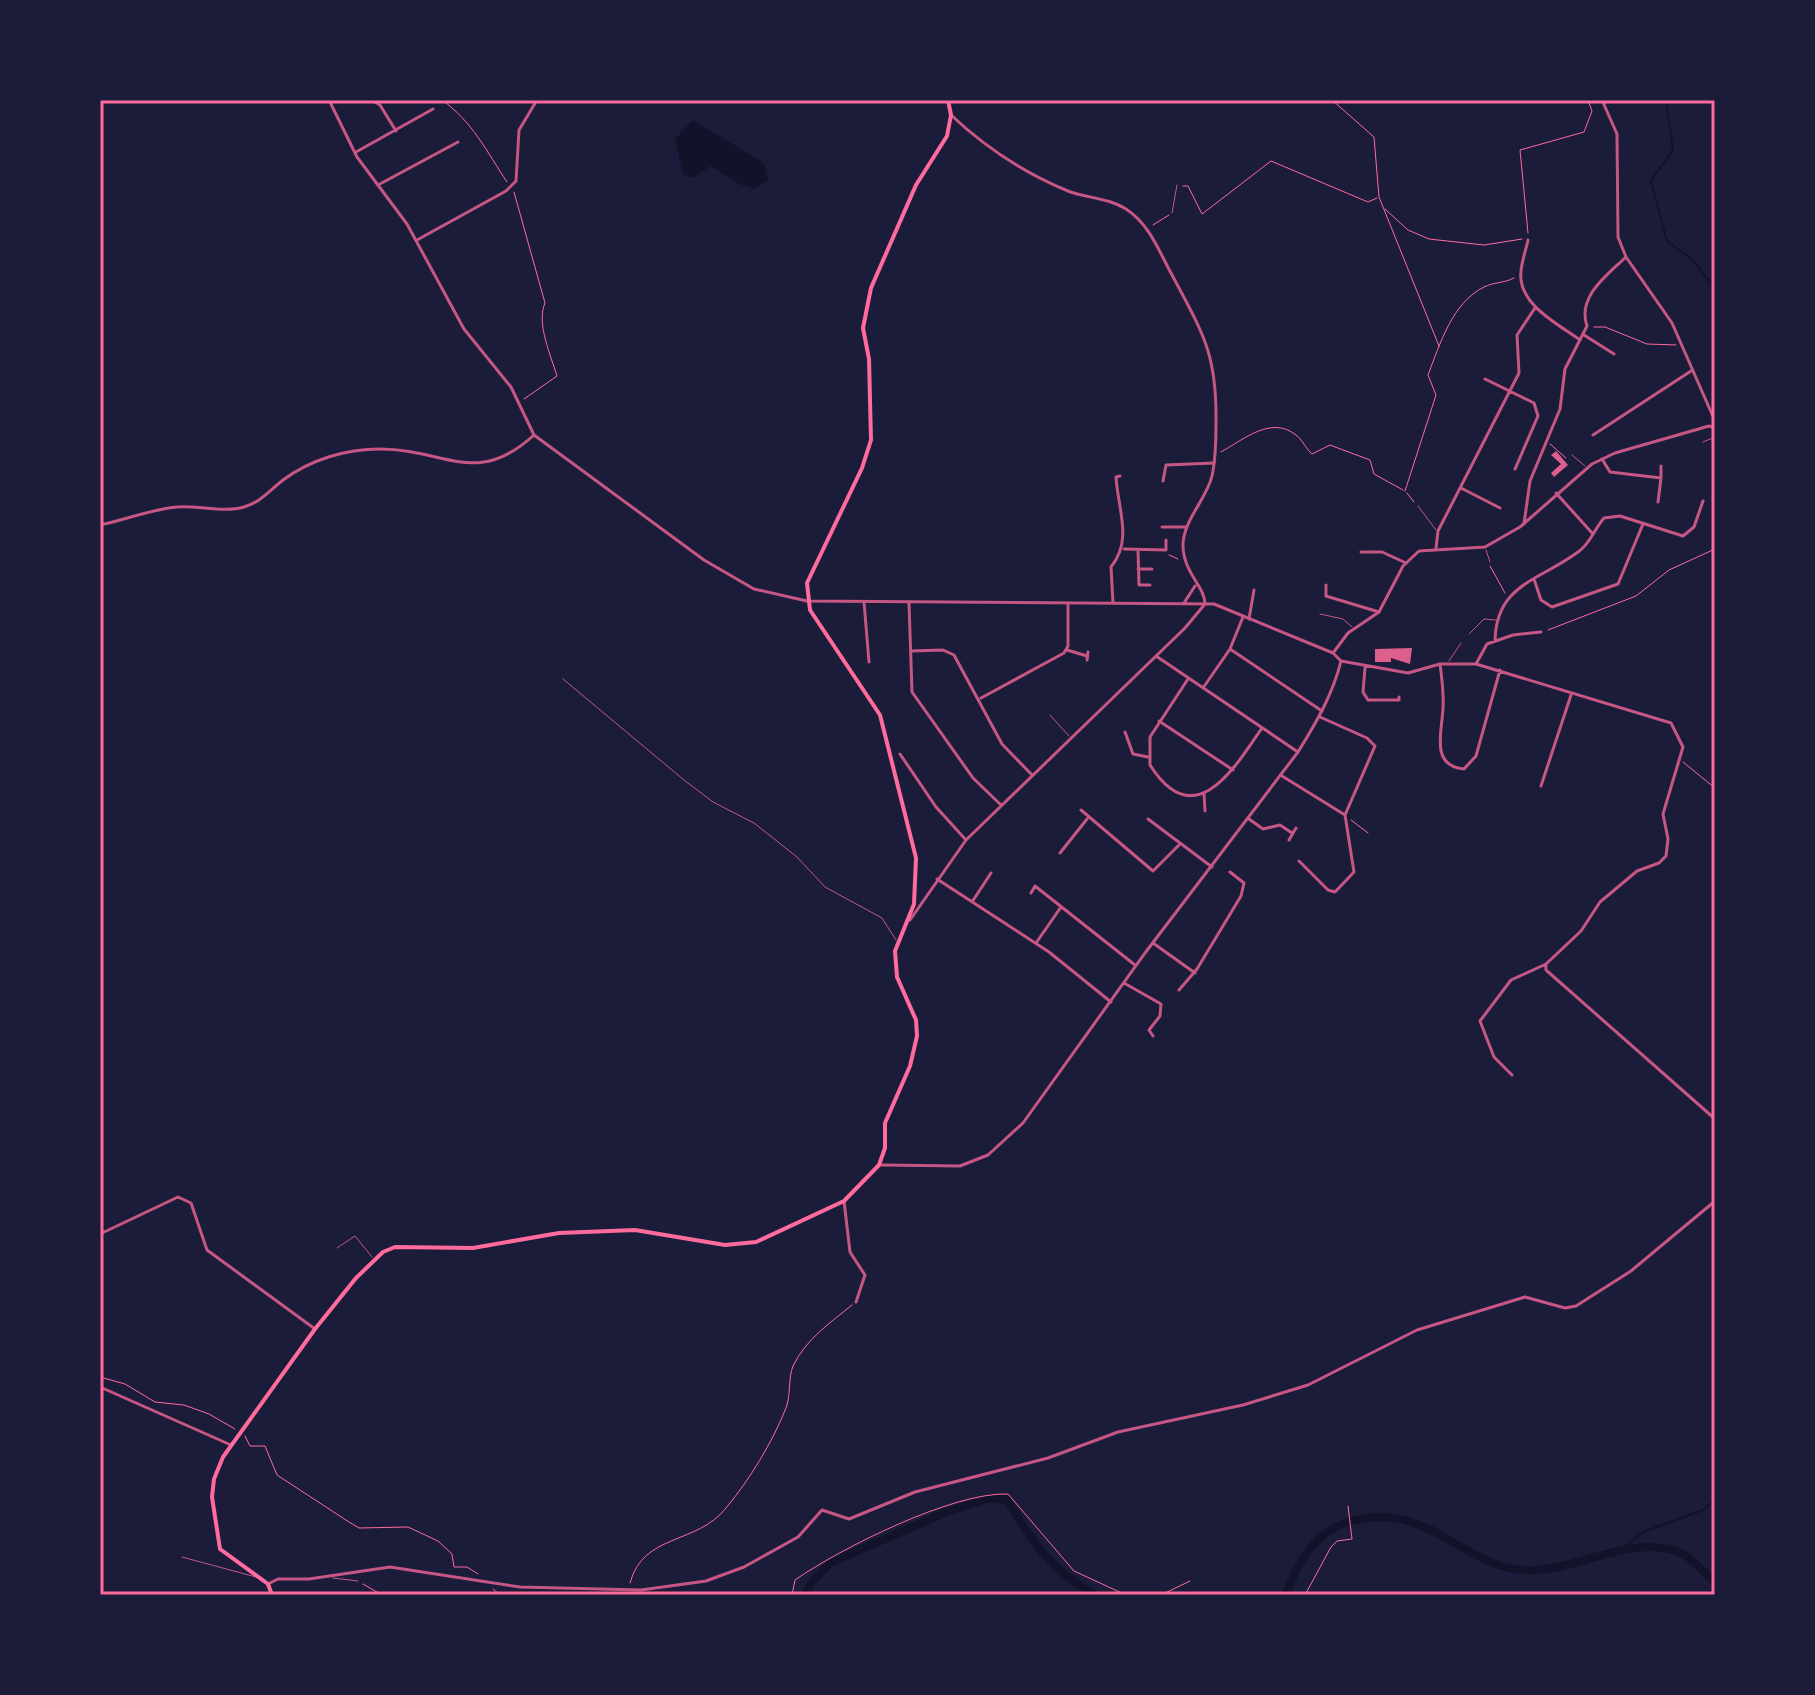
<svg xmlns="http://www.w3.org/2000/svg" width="1815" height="1695" viewBox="0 0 1815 1695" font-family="'Exo 2',sans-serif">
	<rect width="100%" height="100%" fill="#1b1b3a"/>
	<!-- water -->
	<path fill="#12122b" d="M693 120 764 163 768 180 755 189 739 184 711 166 692 178 683 175 675 139Z"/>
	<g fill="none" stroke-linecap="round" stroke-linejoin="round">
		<!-- stream -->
		<path stroke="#12122b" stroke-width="2" d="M1666 100 1673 150 1651 181 1667 241 1693 260 1715 289
			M1621 1551 1643 1532 1703 1510 1715 1500"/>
		<!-- river -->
		<path stroke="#12122b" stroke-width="8" d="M805 1595 811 1583 830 1563 949 1511 991 1498 1008 1500C1029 1540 1055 1573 1095 1595
			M1286 1595C1297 1562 1316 1531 1351 1521 1435 1500 1463 1573 1534 1570 1582 1569 1635 1532 1683 1554 1694 1560 1705 1574 1715 1582"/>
	</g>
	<!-- building -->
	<path fill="#dd5f8e" d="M1556 451 1568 465 1554 477 1551 473 1561 464 1551 455Z
		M1412 648 1410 664 1391 658V662H1375V649Z"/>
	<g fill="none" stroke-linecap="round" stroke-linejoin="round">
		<!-- path -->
		<path stroke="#ff6b9d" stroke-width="1" d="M442 100C472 121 487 152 507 182
			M1332 100 1374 137 1379 197 1439 346
			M1183 186H1188L1202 214 1271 161 1368 202 1377 198
			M514 192 545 303C536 323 551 356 557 376L524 399
			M1385 209 1408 230 1429 239 1484 245 1522 239
			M1153 225 1169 215
			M1528 233 1520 150 1584 132 1592 111 1588 100
			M1594 327H1605L1647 344 1676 345
			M1550 444 1566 458
			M1221 452C1243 440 1271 415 1296 435 1302 439 1306 449 1312 454L1330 445 1370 460 1374 474 1403 490
			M1405 491 1436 395 1428 375C1440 344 1452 303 1484 287 1494 282 1505 283 1514 278
			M1407 493 1414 502
			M1169 555 1178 559
			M1490 566 1505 593
			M1548 630 1636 596 1669 570 1715 549
			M1683 762 1715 788
			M1351 820 1368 833
			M100 1377 125 1384 155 1402 184 1405 209 1414 235 1429
			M245 1436 250 1446H265L277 1475 349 1522 359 1528 408 1527 438 1541 452 1554 454 1567H467L478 1574
			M630 1583C643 1533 697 1545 726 1508 750 1479 772 1443 786 1408 791 1395 788 1378 793 1366 806 1339 830 1323 852 1305
			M363 1584 382 1595
			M493 1589 500 1595
			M792 1595 795 1580C841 1548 953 1492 1008 1494L1074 1571 1126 1595
			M1161 1595 1190 1581
			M1305 1595 1331 1547 1337 1541 1352 1539 1348 1506"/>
		<!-- service -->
		<path stroke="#c65784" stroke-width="1" d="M1172 213 1177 185
			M1703 442 1715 437
			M1572 455 1585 466
			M1418 506 1436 530
			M1486 550 1490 562
			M1320 614 1343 619 1352 627
			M1469 634 1484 619 1496 620
			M1449 661 1461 643
			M563 679 684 780 713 802 754 823 797 857 825 887 882 918 896 940
			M1050 715 1069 736
			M337 1248 355 1236 372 1257
			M182 1557 256 1577
			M333 1578 358 1581"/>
		<!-- minor -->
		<path stroke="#c65784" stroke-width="3" d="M372 100 380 105 396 131
			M1602 100 1617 134 1618 237 1626 257 1672 323 1715 421
			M356 152 433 109
			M378 185 458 142
			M417 240 506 191 516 181 519 130 537 100
			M1528 240C1526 250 1522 260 1521 271 1517 304 1558 324 1580 340
			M1584 335 1614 354
			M1485 379 1534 403 1538 416 1515 469
			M1593 435 1691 371
			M1602 459 1610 472 1661 478 1658 502
			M1661 478V466
			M1163 481 1166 465 1214 463
			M1461 488 1500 508
			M1556 493 1593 534
			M1524 524 1530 481 1560 409 1565 369 1587 326C1577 297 1606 276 1626 257
			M100 525C125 520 152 509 177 507 198 505 223 513 244 507 261 502 269 491 283 480 310 460 345 449 380 449 445 449 476 488 534 435
			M1162 527H1186
			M1436 548 1438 531 1519 373 1517 335 1535 308
			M1124 549 1166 550V540
			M1138 550 1139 585H1150
			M1361 552H1382L1406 563
			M1138 569H1152
			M1534 579 1541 600 1552 607 1618 584 1643 524
			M1326 585V596L1379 612
			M864 602 869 662
			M909 603 912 692 973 778 1001 805
			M1113 603 1111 567C1133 540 1118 510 1116 477L1120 476
			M1249 619 1254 590
			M1495 641C1496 584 1539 581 1578 552 1590 544 1595 528 1604 518L1620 516 1683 536 1694 527 1703 501
			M1230 649 1322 711
			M1067 650 1087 656
			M911 651 943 650 954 655 1002 744 1032 775
			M1156 656 1298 752
			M1087 660 1088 652
			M1341 661 1408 673 1440 664H1476L1671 723 1683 747 1663 814 1668 839 1666 856 1659 863 1637 871 1600 902 1581 931 1546 964V970L1715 1119
			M1440 664C1442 679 1444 693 1443 708 1442 732 1430 766 1464 769L1476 756 1500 670
			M1476 664 1487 644 1513 635 1541 632
			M1365 668 1363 692 1368 700H1399V697
			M1188 679 1150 737V765C1195 836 1235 767 1262 728
			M1203 688 1230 649 1243 617
			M981 698 1064 653 1068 646V605
			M1159 721 1233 770
			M1125 732 1133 754 1148 757
			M900 754 936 807 966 840
			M1282 776 1345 815
			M1541 786 1571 695
			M1204 793 1205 811
			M1081 810 1153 871 1180 844
			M1148 819 1212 867
			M1249 819 1263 829 1280 825 1292 833
			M1289 840 1296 828
			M1060 853 1087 819
			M1299 861 1328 890 1335 892 1354 872 1345 815 1375 746 1367 738 1320 717
			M937 879 1049 952 1111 1002
			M1031 893 1035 886 1135 965
			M972 902 991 873
			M910 920 966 840 1185 628 1205 604
			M1036 943 1061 907
			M1153 943 1195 973
			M1124 983 1161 1004 1160 1016 1149 1030 1153 1036
			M1179 990 1197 969 1241 896 1244 883 1230 872
			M1512 1075 1494 1057 1480 1021 1511 980 1546 964
			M844 1201 850 1252 865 1275 856 1302
			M100 1234 178 1197 191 1203 207 1250 315 1329
			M100 1387 231 1445"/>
		<!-- tertiary -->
		<path stroke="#c65784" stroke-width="3" d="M329 100 357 157 407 224 464 329 511 387 534 435 704 560 754 589 807 601 1214 604 1333 653
			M951 115C985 147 1024 173 1068 191 1086 198 1109 198 1126 209 1149 224 1158 249 1171 273 1202 332 1217 352 1216 422 1216 440 1216 458 1212 476 1206 500 1185 518 1183 543 1182 572 1205 586 1205 604
			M1184 603 1195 586
			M1333 653 1348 633 1379 612 1403 566 1419 551 1485 547 1520 527 1592 464 1615 453 1709 426 1715 428
			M881 1165 960 1166 988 1155 1023 1123 1145 953 1298 752C1316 723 1333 694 1341 661L1333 653
			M268 1584 278 1579H309L390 1567 520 1587 641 1590 706 1581 744 1567 798 1537 822 1510 849 1519 915 1492 1048 1458 1118 1432 1243 1405 1308 1385 1417 1330 1525 1297 1565 1308 1576 1306 1631 1271 1715 1201"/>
		<!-- secondary -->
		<path stroke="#ff6b9d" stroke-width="4" d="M272 1595 268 1584 220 1549 212 1497 214 1479 223 1457 315 1329 356 1278 383 1252 395 1247 473 1248 559 1233 635 1230 725 1245 756 1242 844 1201 879 1165 885 1148V1123L910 1066 917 1036 916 1020 897 977 895 951 914 904 916 858 880 715 810 610 807 583 862 468 871 440 869 359 863 328 871 288 916 185 947 136 951 115 948 100"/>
	</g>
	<!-- border -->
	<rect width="1815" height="1695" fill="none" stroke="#1b1b3a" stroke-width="204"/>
	<rect x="102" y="102" width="1611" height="1491" fill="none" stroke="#ff6b9d" stroke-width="3"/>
</svg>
